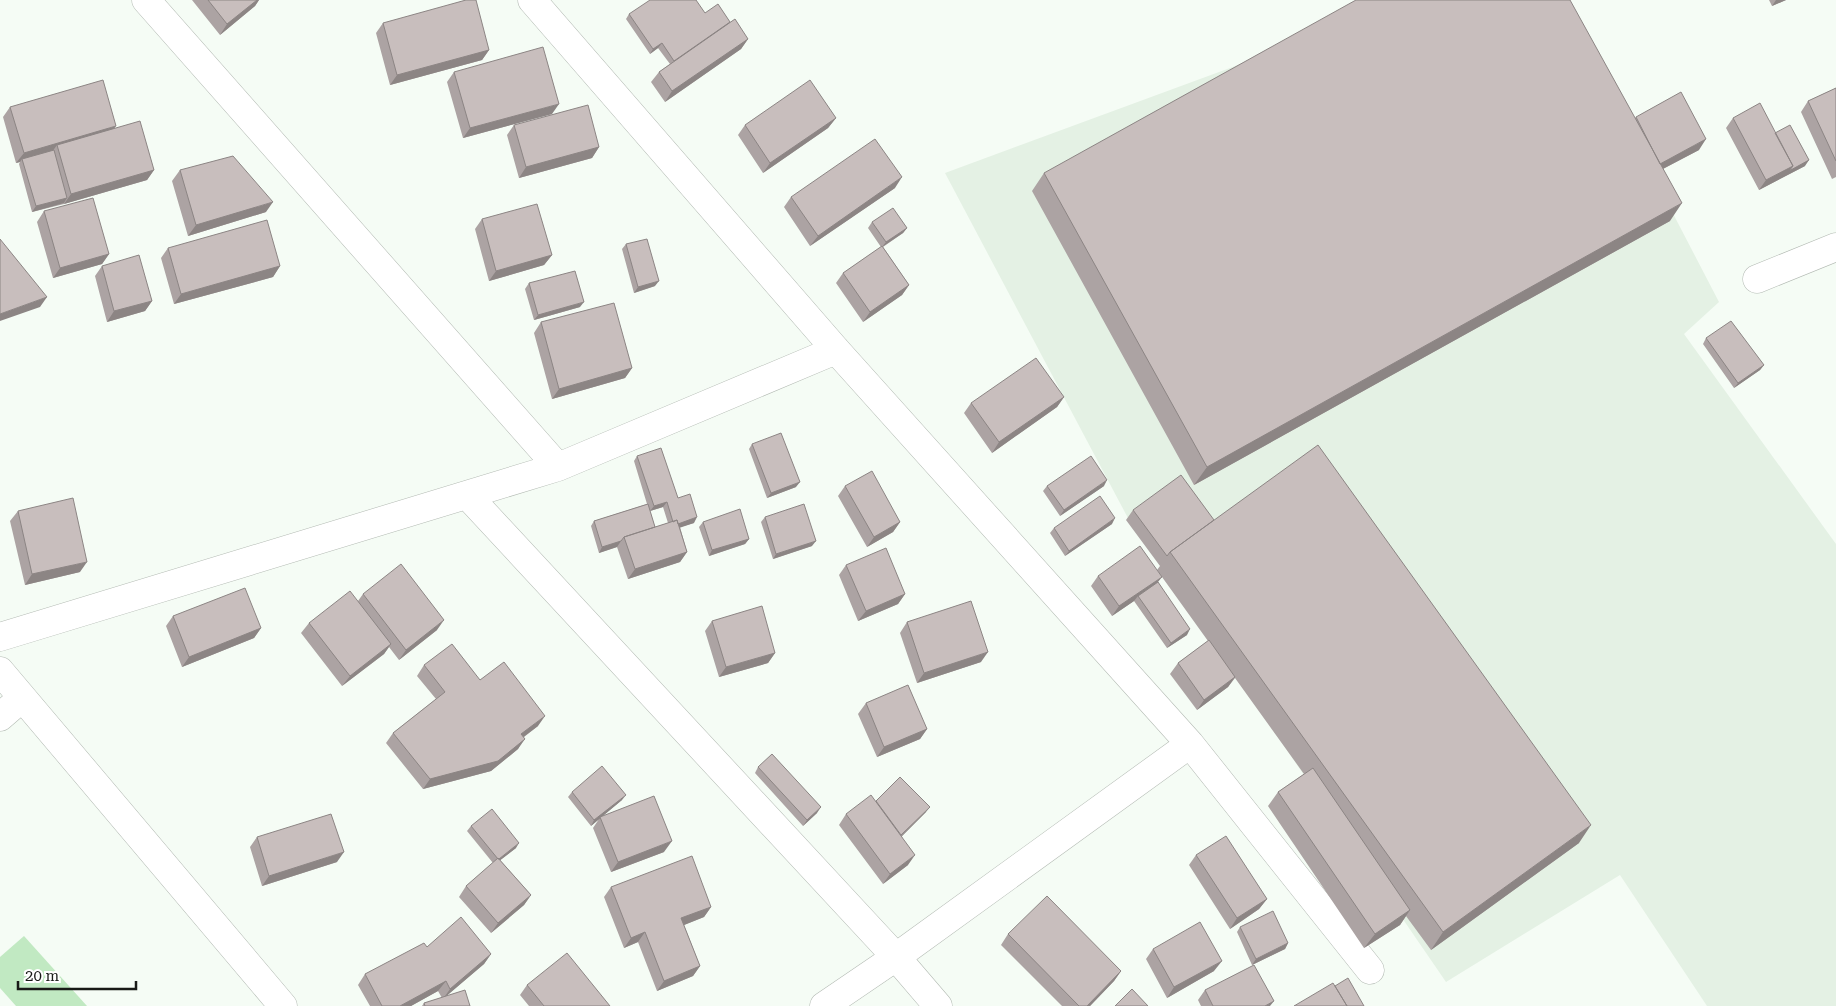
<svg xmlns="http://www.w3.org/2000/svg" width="1836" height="1006" viewBox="0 0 1836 1006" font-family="'Roboto Serif',serif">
	<rect width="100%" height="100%" fill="#f5fcf5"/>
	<!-- built -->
	<path fill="#e4f1e4" d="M1414 0H1562L1719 302 1684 334 1836 544V1006H1707L1620 875 1446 982 1129 520 945 173Z"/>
	<!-- green -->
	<path fill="#c1e9c2" d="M24 936 87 1006H16L0 988V957Z"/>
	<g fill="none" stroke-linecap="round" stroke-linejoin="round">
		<defs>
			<path id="minor" d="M146 0 558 467
				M532 0 836 350 1190 744 1370 970
				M1757 279 1836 247
				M468 496 896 957 938 1006
				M0 637 558 467 836 350
				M0 671 283 1006
				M0 717 22 698
				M824 1006 896 957 1190 744"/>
		</defs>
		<!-- minor casing -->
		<use href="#minor" stroke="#b3bab3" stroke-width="29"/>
		<!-- minor -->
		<use href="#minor" stroke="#fff" stroke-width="28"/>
	</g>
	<!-- wall -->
	<path fill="#aca3a3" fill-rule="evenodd" d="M192 0H259L255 6 220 35Z
		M1769 0H1786L1772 6Z
		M705 13 730 22 748 39 741 49 665 102 651 82 659 72 670 64 658 48 650 54 626 19 629 14Z
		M383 23 489 50 482 60 390 85 376 33Z
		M454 72 552 114 463 138 447 82Z
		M1836 88V177L1832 179 1801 112 1808 101Z
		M10 107 114 129 154 170 147 180 64 204 32 212 19 164 20 162 16 163 3 117Z
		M1636 117 1699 150 1663 169 1670 221 1194 485 1032 191 1044 173 1635 118Z
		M836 118 828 128 763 173 738 135 745 125Z
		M1733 118 1775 133 1805 166 1759 190 1726 128Z
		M514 125 599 147 592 158 519 178 507 135Z
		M180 170 266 212 188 236 172 181Z
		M895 188 810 246 784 207 791 197Z
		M44 211 109 254 102 264 53 278 37 222Z
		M482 219 552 255 544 265 489 281 475 229Z
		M872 222 907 228 903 233 883 247 909 285 902 295 863 322 836 283 843 273 881 247 868 228Z
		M626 244 655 286 634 293 622 249Z
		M168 248 280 266 273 277 174 304 161 258Z
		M102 266 152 301 145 311 107 322 95 276Z
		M529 283 580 307 534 320 525 289Z
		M541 322 632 368 625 378 552 399 534 333Z
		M1706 338 1764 365 1760 370 1734 388 1703 344Z
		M1064 397 1057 407 992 453 964 413 971 403Z
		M752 444 796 487 767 498 749 449Z
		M637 456 678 498 694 523 680 527 687 552 680 562 628 579 617 547 599 553 591 526 594 521 647 504 634 461ZM663 507 668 523 655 527 650 511Z
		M845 486 900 522 893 532 867 547 838 496Z
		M1047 486H1104L1060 516 1043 491Z
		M1133 510 1214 520 1579 843 1431 950 1406 916 1400 925 1364 948 1268 806 1278 792 1304 774 1235 678 1228 687 1197 710 1170 674 1178 663 1208 641 1157 570 1160 566 1126 520Z
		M18 511 80 572 25 585 10 521Z
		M765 517 812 546 773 559 761 522Z
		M703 522 749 539 745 544 709 556 699 527Z
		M1112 524 1065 556 1050 533 1054 528Z
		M846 565 905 594 898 604 858 621 839 575Z
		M1098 576 1158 582 1187 635 1167 648 1134 601 1112 616 1091 586Z
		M363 594 437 630 399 660 389 647 384 654 342 686 301 633 309 623 358 601Z
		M173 616 261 628 254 638 182 667 166 626Z
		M712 621 775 653 768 663 719 677 705 631Z
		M907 622 981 662 917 683 900 633Z
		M424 665 480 680 538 726 524 737 518 749 491 771 423 789 386 743 393 733 436 699 417 676Z
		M866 703 927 729 920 739 877 757 858 714Z
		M758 767 817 813 803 826 755 773Z
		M572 792 622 800 601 817 664 852 611 872 593 828 599 819 591 826 568 797Z
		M876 801 926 812 902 836 908 865 883 884 839 825 846 814Z
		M471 826 516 848 500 860 531 895 524 905 491 933 459 897 466 886 493 863 467 831Z
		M257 837 337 862 262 886 250 847Z
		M1196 855 1267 899 1259 909 1230 929 1189 865Z
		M611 887 711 907 704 917 684 925 700 966 693 976 657 991 638 942 624 948 604 897Z
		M1240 927 1288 943 1285 949 1252 965 1237 932Z
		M1008 934 1121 971 1114 981 1090 1006H1062L1001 945Z
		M427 947 491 954 484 964 446 996 470 1006H422L424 1003 442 998 438 991 411 1006H370L358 985 365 974Z
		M1153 949 1214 971 1167 998 1146 959Z
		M527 985 610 1006H529L520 995Z
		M1205 990 1270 1006H1201L1198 1000Z"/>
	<!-- shaded-wall -->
	<path fill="#8c8584" d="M257 0H259L255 6 220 35 227 24Z
		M1776 0H1786L1772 6Z
		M748 39 741 49 665 102 672 91Z
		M662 43 658 48 650 54 653 49Z
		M489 50 482 60 390 85 397 75Z
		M559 104 552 114 463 138 470 128Z
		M836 118 828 128 763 173 770 163Z
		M116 126 109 136 57 145 52 152 22 159 20 162 16 163 24 153Z
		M1706 139 1699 150 1653 174 1660 164Z
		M599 147 592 158 519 178 526 167Z
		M1809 160 1805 166 1759 190 1766 180 1793 166Z
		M154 170 147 180 64 204 71 194Z
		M902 177 895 188 810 246 818 236Z
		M67 198 64 203 32 212 36 206Z
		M273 202 266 212 188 236 196 225Z
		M1682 203 1670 221 1194 485 1207 467Z
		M907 228 903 233 882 247 886 242Z
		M109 254 102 264 53 278 60 268Z
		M552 255 544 265 489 281 496 271Z
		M280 266 273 277 174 304 181 294Z
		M659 281 655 286 634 293 638 287Z
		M909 285 902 295 863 322 870 312Z
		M47 297 40 307 0 321V314Z
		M152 301 145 311 107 322 114 311Z
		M584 302 580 307 534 320 538 315Z
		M1764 365 1760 370 1734 388 1738 383Z
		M632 368 625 378 552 399 559 389Z
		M1064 397 1057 407 992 453 999 442Z
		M1107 480 1104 486 1060 516 1064 510Z
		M800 482 796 487 767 498 771 493Z
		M667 502 663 507 650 511 654 506Z
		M697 517 694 523 670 531 674 525Z
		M1115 518 1112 524 1065 556 1069 551Z
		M900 522 893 532 867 547 874 537Z
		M749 539 745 544 709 556 712 550Z
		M621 541 617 547 599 553 602 547Z
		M816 541 812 546 773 559 776 554Z
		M687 552 680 562 628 579 635 569Z
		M87 562 80 572 25 585 32 574Z
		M1162 577 1154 587 1138 596 1134 601 1112 616 1119 606Z
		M905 594 898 604 858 621 866 611Z
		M444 620 437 630 399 660 406 650Z
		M261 628 254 638 182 667 189 657Z
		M1190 629 1187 635 1167 648 1171 643Z
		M391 644 384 654 342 686 350 676Z
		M988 652 981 662 917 683 924 673Z
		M775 653 768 663 719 677 726 667Z
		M1235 677 1228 687 1197 710 1204 700Z
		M545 716 538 726 514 744 521 734Z
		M927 729 920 739 877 757 884 747Z
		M525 739 518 749 491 771 423 789 430 779Z
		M626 795 622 800 591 826 594 820Z
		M821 807 817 813 803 826 807 820Z
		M930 807 926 812 897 841 901 836Z
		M1591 825 1579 843 1431 950 1443 932Z
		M672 841 664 852 611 872 618 862Z
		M519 843 516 848 494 865 498 860Z
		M344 852 337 862 262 886 269 876Z
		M915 855 908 865 883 884 890 874Z
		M531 895 524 905 491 933 498 923Z
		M1267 899 1259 909 1230 929 1237 918Z
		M711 907 704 917 674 929 681 918Z
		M1410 910 1400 925 1364 948 1375 934Z
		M645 932 638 942 624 948 631 938Z
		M1288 943 1285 949 1252 965 1256 959Z
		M491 954 484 964 443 999 450 989Z
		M1222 961 1214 971 1167 998 1174 987Z
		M700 966 693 976 657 991 664 981Z
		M1121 971 1114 981 1090 1006H1087Z
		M446 981 438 991 411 1006H400Z
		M1274 1001 1270 1006H1265Z"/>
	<!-- building -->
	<path fill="#c8bebd" stroke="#8c8584" d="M208 0H257L227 24Z
		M466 0H476L489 50 397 75 383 23Z
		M650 0H696L705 13 718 4 730 22 674 61 662 43 653 49 629 14Z
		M1356 0H1570L1682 203 1207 467 1044 173Z
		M735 19 748 39 672 91 659 72Z
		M543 47 559 104 470 128 454 72Z
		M103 80 116 126 24 153 10 107Z
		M810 80 836 118 770 163 745 125Z
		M1836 88V161L1808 101Z
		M1681 92 1706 139 1660 164 1636 117Z
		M1760 103 1793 166 1766 180 1733 118Z
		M588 105 599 147 526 167 514 125Z
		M140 121 154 170 71 194 57 145Z
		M1790 125 1809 160 1789 171 1793 166 1775 133Z
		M875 139 902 177 818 236 791 197Z
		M54 150 67 198 36 206 22 159Z
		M233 156 273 202 196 225 180 170Z
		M93 198 109 254 60 268 44 211Z
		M537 204 552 255 496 271 482 219Z
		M893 208 907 228 886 242 872 222Z
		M267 220 280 266 181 294 168 248Z
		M0 239 47 297 0 314Z
		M647 239 659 281 638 287 626 244Z
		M882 246 909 285 870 312 843 273Z
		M139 255 152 301 114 311 102 266Z
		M575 271 584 302 538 315 529 283Z
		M614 303 632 368 559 389 541 322Z
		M1731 321 1764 365 1738 383 1706 338Z
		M1036 358 1064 397 999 442 971 403Z
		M781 433 800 482 771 493 752 444Z
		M1318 445 1591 825 1443 932 1170 552Z
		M661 448 678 498 690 494 697 517 678 524 677 520 673 522 667 502 654 506 637 456Z
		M1091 456 1107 480 1064 510 1047 486Z
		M872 471 900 522 874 537 845 486Z
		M1181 475 1214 520 1170 552 1167 556 1133 510Z
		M1100 496 1115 518 1069 551 1054 528Z
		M73 498 87 562 32 574 18 511Z
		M648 504 655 527 624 537 621 541 602 547 594 521Z
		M804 504 816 541 776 554 765 517Z
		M740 509 749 539 712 550 703 522Z
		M677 520 687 552 635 569 624 537Z
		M1140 546 1162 577 1119 606 1098 576Z
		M886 548 905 594 866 611 846 565Z
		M401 564 444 620 406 650 363 594Z
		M1158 582 1190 629 1171 643 1138 596Z
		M245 588 261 628 189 657 173 616Z
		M350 591 391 644 350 676 309 623Z
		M971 601 988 652 924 673 907 622Z
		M762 606 775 653 726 667 712 621Z
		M1209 640 1235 677 1204 700 1178 663Z
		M452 644 480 680 504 662 545 716 521 734 525 739 498 761 430 779 393 733 445 692 424 665Z
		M908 685 927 729 884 747 866 703Z
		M772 754 821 807 807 820 758 767Z
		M602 766 626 795 594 820 572 792Z
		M1313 768 1410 910 1375 934 1278 792Z
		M900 777 930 807 901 835 876 801Z
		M871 795 915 855 890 874 846 814Z
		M654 796 672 841 618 862 600 817Z
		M492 809 519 843 499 859H498L471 826Z
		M331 814 344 852 269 876 257 837Z
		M1226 836 1267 899 1237 918 1196 855Z
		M692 856 711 907 681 918 700 966 664 981 645 932 631 938 611 887Z
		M498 858 531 895 498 923 466 886Z
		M1047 896 1121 971 1087 1006H1079L1008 934Z
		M1273 911 1288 943 1256 959 1240 927Z
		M461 917 491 954 450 989 446 981 400 1006H382L365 974 424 943 427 947Z
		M1200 922 1222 961 1174 987 1153 949Z
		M567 953 610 1006H544L527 985Z
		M1254 965 1274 1001 1265 1006H1213L1205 990Z
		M1348 978 1364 1006H1347L1335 986Z
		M1333 983 1347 1006H1294Z
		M1132 989 1148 1006H1115Z
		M465 990 470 1006H425L424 1003Z"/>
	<!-- scale -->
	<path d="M18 981v8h118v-8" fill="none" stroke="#181a17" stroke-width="2.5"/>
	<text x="25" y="981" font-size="15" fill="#181a17" stroke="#ffffff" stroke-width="4" paint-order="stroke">20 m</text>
</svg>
